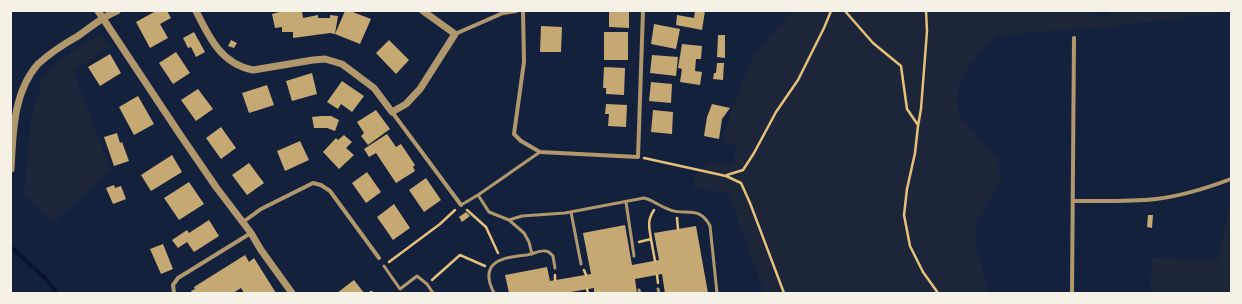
<svg xmlns="http://www.w3.org/2000/svg" width="1242" height="304" viewBox="0 0 1242 304" font-family="'Alegreya Sans',sans-serif">
	<rect width="100%" height="100%" fill="#14213d"/>
	<!-- green -->
	<path fill="#1d2539" d="M793 11H1082L1107 17 1112 11H1231V12L1106 27 999 35 979 53 961 78 957 98 960 116 998 158 1002 178 976 223 977 253 986 281 987 293H764L729 194 693 187 696 173 703 167 711 162 733 164 736 147 721 141 730 114 754 53Z
		M98 37 103 38 110 47 73 71 111 170 53 223 24 194 32 113 41 87 39 85C44 78 49 70 55 65 65 56 86 42 98 37Z
		M1231 196V293H1150L1152 258 1219 259Z"/>
	<g fill="none" stroke-linecap="round" stroke-linejoin="round">
		<!-- stream -->
		<path stroke="#0b132b" stroke-width="4" d="M11 247 46 279 57 293"/>
	</g>
	<!-- building -->
	<path fill="#c6a872" d="M156 11H167L171 18 160 24 168 38 150 48 136 22Z
		M283 11H302L303 18 318 15V18H330V15L338 16 335 34 330 33 293 38V32H282V27L275 28 272 14Z
		M345 11H350L371 19 360 44 335 34Z
		M609 11H629V28L609 27Z
		M695 11H705L702 30 676 25 677 15 694 18Z
		M654 24 680 29 676 49 651 44Z
		M541 26 562 27 561 52H540Z
		M194 32 205 52 196 57 191 47 188 48 183 38Z
		M604 32H628V60H604Z
		M718 35H725V58L717 57Z
		M231 40 237 43 234 48 228 46Z
		M389 40 409 60 396 74 376 53Z
		M682 44 702 46 701 59H696L695 71 702 72 700 85 680 82 682 69 678 68Z
		M176 52 190 73 173 84 159 63Z
		M110 54 121 73 100 86 88 67Z
		M652 55 678 57 676 76 650 73Z
		M717 63H724L723 80 713 79 714 73H716Z
		M604 67 625 68 624 95 606 94V88H603Z
		M312 73 317 94 292 101 286 81Z
		M342 81 364 96 352 112 341 104 338 109 327 102Z
		M651 82 672 84 671 103 649 101Z
		M267 85 274 105 249 113 242 93Z
		M198 89 213 109 196 121 181 100Z
		M138 96 154 124 134 135 119 107Z
		M606 104 627 105 626 127 608 126 609 114H605Z
		M712 104 730 108 722 119 719 139 704 136 707 117Z
		M376 110 390 129 368 145 361 136 364 133 357 122Z
		M653 110 673 112 672 134 651 132Z
		M322 116H331L339 120 335 131 327 128H314L312 117Z
		M221 127 236 148 221 159 206 138Z
		M117 133 120 143 122 142 129 161 114 166 104 137Z
		M387 134 396 147 401 144 415 165 413 167 415 171 396 183 376 153 369 157 364 149Z
		M344 135 352 142 346 148 354 155 339 169 323 152 336 138 338 140Z
		M300 141 309 160 285 171 277 151Z
		M172 155 182 172 151 191 141 175Z
		M249 163 264 183 247 195 232 175Z
		M367 172 381 192 366 203 352 183Z
		M426 178 441 200 424 212 409 190Z
		M189 182 204 204 179 220 164 198Z
		M114 185 115 188 121 186 126 199 113 204 106 188Z
		M394 204 410 228 393 240 377 217Z
		M466 212 470 216 462 222 459 217Z
		M1148 215H1153L1152 228 1147 227Z
		M209 220 219 236 194 252 187 242 178 248 172 240 187 230 189 233Z
		M625 225 632 265 659 260 654 233 696 226 708 293H665L662 274 635 279 637 293H594V288L565 293H509L505 275 547 267 550 281 591 274 583 233Z
		M163 244 173 269 161 274 150 249Z
		M245 255 249 262 254 258 276 293H244L241 288 233 293H192L191 291 195 289 194 287Z
		M354 280 364 293H337Z"/>
	<g fill="none" stroke-linecap="round" stroke-linejoin="round">
		<!-- path -->
		<path stroke="#e5c07b" stroke-width="2.5" d="M845 11 873 43 901 66 907 109 918 125
			M926 11 927 31 921 109 918 126 915 153 907 189 904 215 910 246 923 272 938 293
			M644 158 726 176 741 183 750 203 784 293
			M727 175 743 170 754 153 776 112 798 80 824 28 831 11
			M467 210 486 227 498 253
			M677 218 678 229
			M651 239C649 226 647 221 654 210
			M639 242 651 239 655 261
			M389 262 440 224 455 210
			M584 270 586 275
			M555 275V280
			M657 275 658 283
			M432 280 460 255 485 266
			M587 289 588 293
			M371 292 372 293"/>
		<!-- service -->
		<path stroke="#b1986c" stroke-width="3" d="M478 195 489 212 509 220 524 233 529 242 532 254
			M626 202 634 256
			M461 205 478 195 540 152
			M571 212 581 264
			M509 220 522 216 565 213 644 198C653 200 659 206 668 209 684 217 699 204 710 226L717 293
			M384 266 400 289 417 276 427 284 433 293
			M658 289 659 293
			M639 290 640 293
			M494 293C478 262 502 257 527 255 533 254 540 250 545 251 549 251 551 254 553 256L555 268"/>
		<!-- minor -->
		<path stroke="#b1986c" stroke-width="4" d="M523 11 524 62 514 134 521 141 540 152 638 157 643 11
			M455 34 503 13 516 11
			M392 112 461 205
			M1073 201C1100 201 1128 202 1156 199 1182 196 1207 188 1231 179
			M243 222 261 209 313 183 321 185 330 191 379 258
			M174 293 173 285 178 278 251 233
			M1072 293 1074 38"/>
		<!-- tertiary -->
		<path stroke="#b1986c" stroke-width="7" d="M98 11 181 136 216 187 251 233 261 250 292 293
			M196 11C209 37 221 64 253 70L313 60 325 59 342 64 374 88 392 112 406 104 420 89 455 34 423 11
			M11 169C13 134 13 92 38 64 50 53 64 44 78 36 91 27 102 17 117 11"/>
	</g>
	<!-- border -->
	<rect width="1242" height="304" fill="none" stroke="#f6f1e7" stroke-width="24"/>
</svg>
